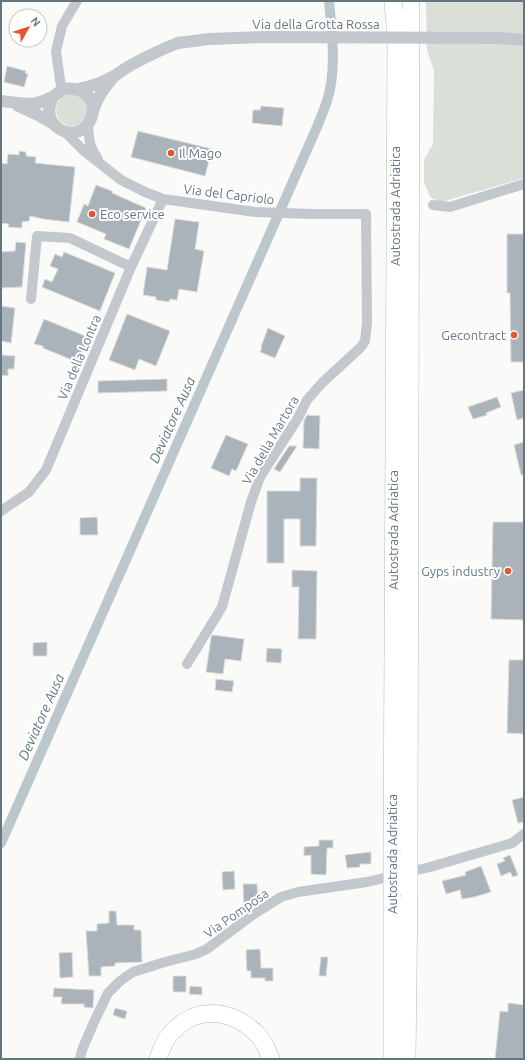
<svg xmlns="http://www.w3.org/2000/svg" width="525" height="1060" viewBox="0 0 525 1060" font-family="Ubuntu,sans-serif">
	<rect width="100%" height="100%" fill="#fafaf8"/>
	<!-- green -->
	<path fill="#dadfd7" d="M426 1H524V178L442 202 431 198 424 183V160L433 144 434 71 427 50Z
		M56 110a16 16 0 1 1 32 0a16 16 0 1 1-32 0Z"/>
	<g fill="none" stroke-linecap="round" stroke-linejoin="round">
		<!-- canal -->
		<path stroke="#bbc7cb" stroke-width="10" d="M1 843 317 127C320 119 324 110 327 101 337 69 332 34 329 1"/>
	</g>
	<!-- building -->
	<path fill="#aab3b9" stroke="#dcdcda" d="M7 66 26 71 25 73 28 74 24 87 4 82Z
		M261 106 284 108 282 126 252 123 253 110H260Z
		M138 131 212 149 205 176 131 157Z
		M19 151 26 152V156L36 157 35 163 75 167 69 222 43 219 30 216 29 221 22 222V228L8 227 9 224 1 223V163L7 164 8 154 19 155Z
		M96 185 112 191V193L146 208 129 249 104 239 106 234 77 222 84 204 88 206Z
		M175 219 199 222 195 249 204 251 197 292 179 289 177 300 170 299 169 302 156 300V297L143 295 147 267 167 270Z
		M507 234H524V362H511L510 293H507Z
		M16 242 26 243 22 287 1 288V252L15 251Z
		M64 252 115 273 100 311 42 287 45 279 52 282 58 269 50 266 55 254 62 257Z
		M1 306 15 308 11 343 1 341Z
		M127 314 170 331 156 366 139 359 135 370 109 360Z
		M44 319 90 338 84 351 82 350 77 362 43 348V346L34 344Z
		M268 328 285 336 275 358 260 352 262 348 261 347Z
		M1 355 15 356 14 369H8V376L1 375Z
		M167 379V391L98 393V381Z
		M524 390V418L517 420 511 393Z
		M497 397 501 407 486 413 487 415 473 419 468 407Z
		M307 415 320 416 319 449 303 448 304 421Z
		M226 435 248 444 236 471 232 469 229 476 211 468Z
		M524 442V475H521L514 445Z
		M289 446H297L280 472 274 469Z
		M300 478H317L316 546H300V519H284V563H267V491H300Z
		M97 517 98 535H80V518Z
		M493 522H524V620L491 619Z
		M292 570 317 571 316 639H298L299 587H292Z
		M212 635 244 639 241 661 225 659 223 674 206 672 211 638Z
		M47 642V656H33V643Z
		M267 648 282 649 281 663 266 662Z
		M509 660H524V734L507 733Z
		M216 679 234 681 232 692 215 690Z
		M524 797V822L518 823 512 800Z
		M319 840H333V848H327L326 875 311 874V855L304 856V847L319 846Z
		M371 852V864H360V867L347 868 345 855Z
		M510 855 518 875 513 877 510 872 501 876 497 864 505 861 503 858Z
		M481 866 491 892 474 897 462 899 460 890 446 894 442 881 466 875 465 872Z
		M234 871 235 889 223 890 222 872Z
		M243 884H257L258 904 244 905Z
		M109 911H116L117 925H134V930H141L142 962 115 963V966L101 967V976H89L86 931H97V924L109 923Z
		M260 949 261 968H273V981H265V978H251V971H247L246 950Z
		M72 952 73 977 60 978 59 953Z
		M321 957H328L326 976H319Z
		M173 976H186V992H173Z
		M190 986 202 987V995L189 994Z
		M54 988 94 990 93 1008 84 1007V1004H61L62 997H53Z
		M508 1003 524 1005V1059H495L500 1011 508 1012Z
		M115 1008 127 1011 125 1019 113 1015Z"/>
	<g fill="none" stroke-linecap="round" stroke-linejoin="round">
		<defs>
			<path id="motorway" d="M409 852 411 1
				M392 855 396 37 393 1
				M158 1059C161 1049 165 1039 172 1032 180 1023 193 1015 205 1014 224 1011 245 1021 258 1035 264 1041 268 1051 271 1059
				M392 1059V897
				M407 1059 409 893"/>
		</defs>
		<!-- motorway casing -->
		<use href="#motorway" stroke="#b4b9bd" stroke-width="18"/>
		<!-- minor -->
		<path stroke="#c3c8cc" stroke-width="10" d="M62 90 60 80 56 51 62 26 77 1
			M88 124C89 140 89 146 98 159
			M64 131 83 150 121 180 145 192 163 199 255 212 312 214H366L367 323 365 341 361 347 322 383 307 400 298 418 260 477 251 502 222 607 187 664
			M433 205 450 207 524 184
			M31 299 37 236 70 238 131 267
			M1 511 29 492 46 470 131 267 163 199
			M80 1059 82 1050 94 1022 108 993 120 981 133 972 165 962 196 954 207 949 251 916 281 897 298 892 367 882 430 867 512 843 524 834"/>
		<!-- tertiary -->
		<path stroke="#c3c8cc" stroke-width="12" d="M499 38 524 40
			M78 89C91 87 104 82 116 75 121 72 125 68 131 65 146 57 162 49 178 43
			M1 101C10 102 29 105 37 103 42 102 47 100 52 97 60 93 61 87 73 89 82 90 89 95 92 103 94 109 93 115 90 121 77 146 37 127 53 97
			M17 105 38 115 52 123
			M93 111C97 98 103 89 112 79"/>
		<!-- motorway -->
		<use href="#motorway" stroke="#fff" stroke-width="17"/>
		<defs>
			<path id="motorway-bridge" d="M409 852V893
				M392 855V897"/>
		</defs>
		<!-- motorway-bridge casing -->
		<use href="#motorway-bridge" stroke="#b4b9bd" stroke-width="18" stroke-linecap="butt"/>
		<!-- tertiary-bridge -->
		<path stroke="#c3c8cc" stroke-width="12" d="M178 43 209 39 264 37 499 38"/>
		<!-- motorway-bridge -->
		<use href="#motorway-bridge" stroke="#fff" stroke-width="17"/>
	</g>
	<!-- markers -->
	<g fill="#e4572e" stroke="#fff" stroke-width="1.5">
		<circle cx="171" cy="153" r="4"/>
		<circle cx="92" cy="214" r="4"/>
		<circle cx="514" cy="335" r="4"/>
		<circle cx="508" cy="571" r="4"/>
	</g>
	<g text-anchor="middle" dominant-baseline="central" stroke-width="4" stroke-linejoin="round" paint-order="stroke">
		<!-- street labels -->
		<g font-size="13" fill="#657683" stroke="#fff">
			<text x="316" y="24">Via della Grotta Rossa</text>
			<text transform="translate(229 194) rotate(7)">Via del Capriolo</text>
			<text transform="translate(395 206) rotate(-90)">Autostrada Adriatica</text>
			<text transform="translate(79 357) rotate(-67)">Via della Lontra</text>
			<text transform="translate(270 440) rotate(-60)">Via della Martora</text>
			<text transform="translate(393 530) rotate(-90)">Autostrada Adriatica</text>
			<text transform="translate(392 854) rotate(-90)">Autostrada Adriatica</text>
			<text transform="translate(236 913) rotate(-35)">Via Pomposa</text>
		</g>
		<!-- poi labels -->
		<g font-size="13" fill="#657683" stroke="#fff" text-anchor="start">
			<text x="179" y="153">Il Mago</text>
			<text x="100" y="214">Eco service</text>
			<text x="506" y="335" text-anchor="end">Gecontract</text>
			<text x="500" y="571" text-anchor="end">Gyps industry</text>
		</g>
		<!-- water labels -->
		<g font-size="14" font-style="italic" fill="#60757c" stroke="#fff">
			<text transform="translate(172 420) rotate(-66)">Deviatore Ausa</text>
			<text transform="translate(41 717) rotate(-66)">Deviatore Ausa</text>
		</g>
	</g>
	<!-- border -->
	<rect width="525" height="1060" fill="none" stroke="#657683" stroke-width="4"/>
	<!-- north arrow -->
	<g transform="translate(28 28) rotate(51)"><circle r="19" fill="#ffffff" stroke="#c1c8cd"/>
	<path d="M0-3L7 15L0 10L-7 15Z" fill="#e4572e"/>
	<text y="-6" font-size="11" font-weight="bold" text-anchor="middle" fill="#657683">N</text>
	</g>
</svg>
